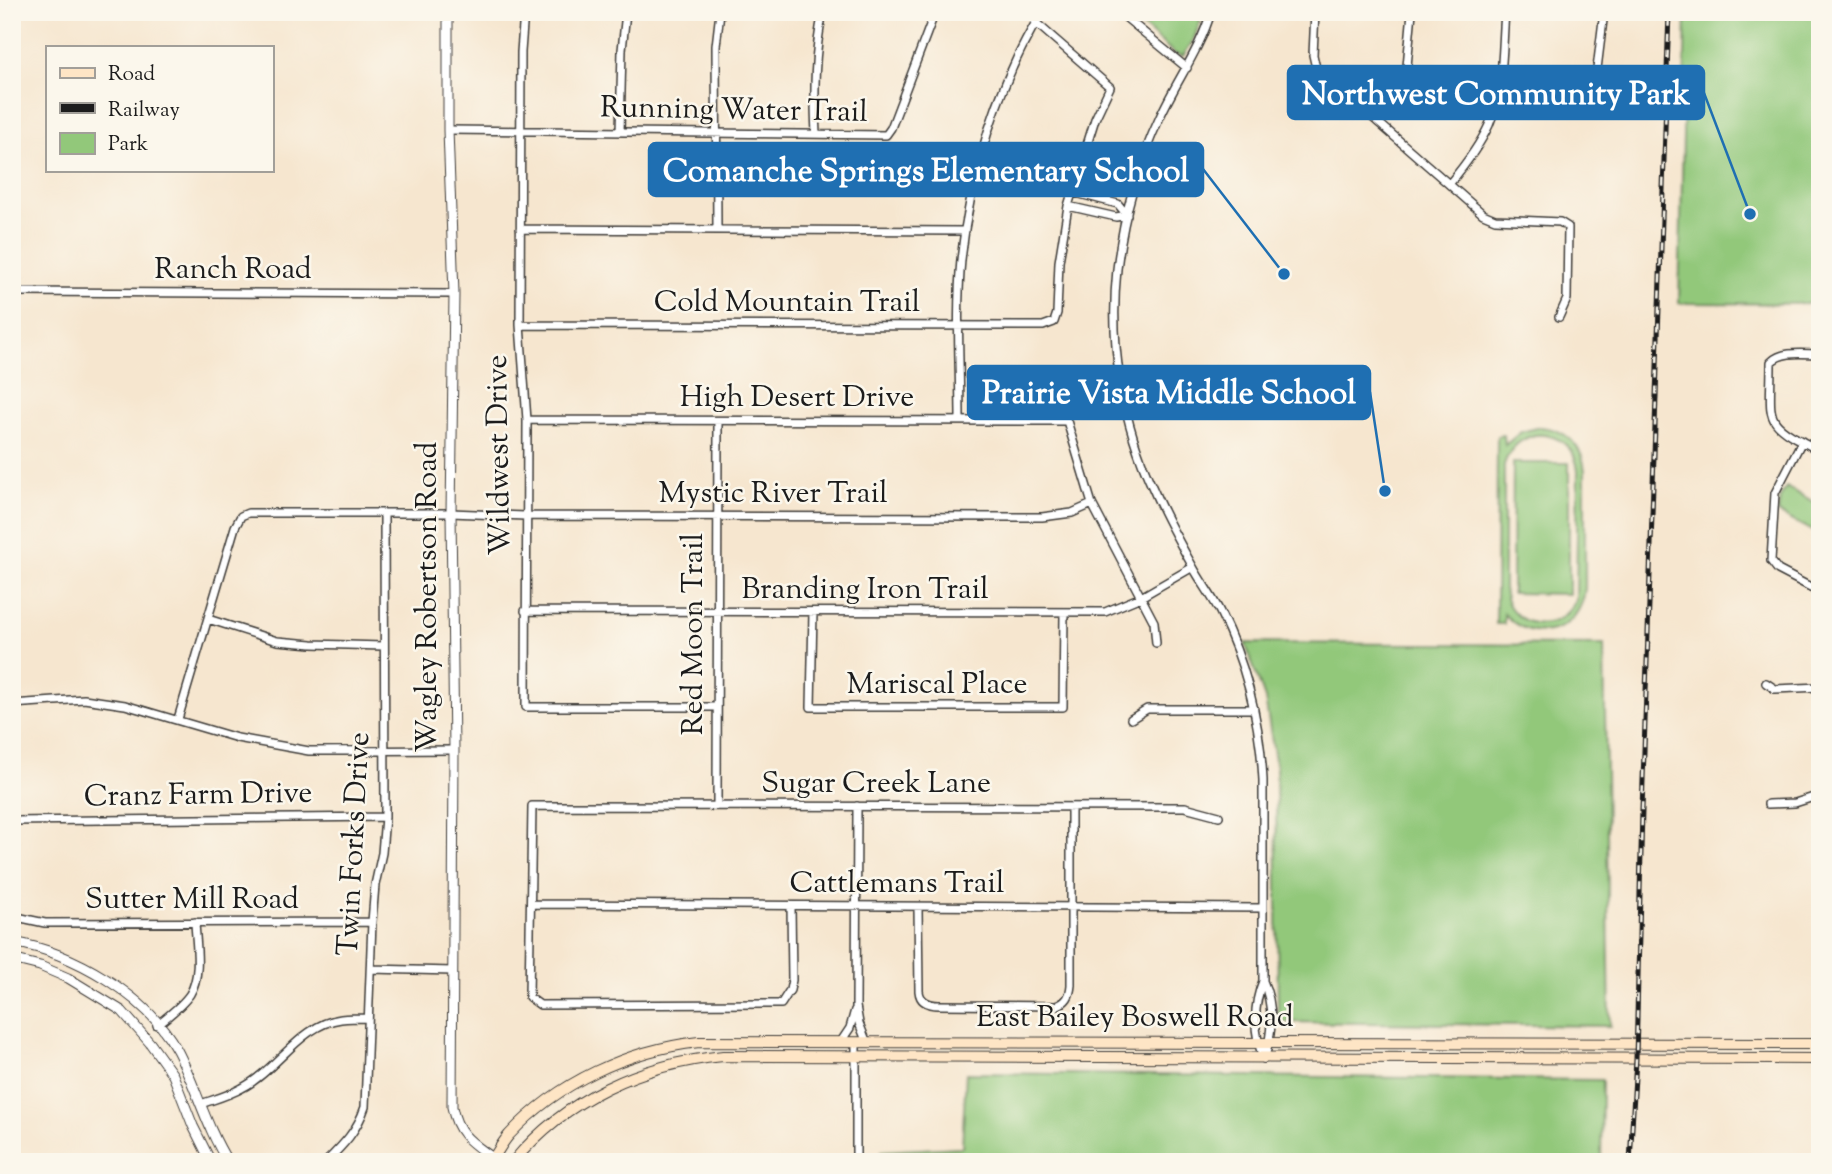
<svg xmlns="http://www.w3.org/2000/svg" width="1832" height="1174" viewBox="0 0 1832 1174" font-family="'Sorts Mill Goudy',serif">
	<rect width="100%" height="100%" fill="#fbf7ec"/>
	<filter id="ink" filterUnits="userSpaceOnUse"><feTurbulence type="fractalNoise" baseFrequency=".0143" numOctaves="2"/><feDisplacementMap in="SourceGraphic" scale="14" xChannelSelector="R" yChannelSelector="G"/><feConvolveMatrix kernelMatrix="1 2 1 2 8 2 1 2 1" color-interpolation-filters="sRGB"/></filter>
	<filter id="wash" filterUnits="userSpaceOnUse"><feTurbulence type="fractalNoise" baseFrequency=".00686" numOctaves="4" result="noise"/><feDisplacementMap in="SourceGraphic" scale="28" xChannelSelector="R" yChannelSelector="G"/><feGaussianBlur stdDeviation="1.57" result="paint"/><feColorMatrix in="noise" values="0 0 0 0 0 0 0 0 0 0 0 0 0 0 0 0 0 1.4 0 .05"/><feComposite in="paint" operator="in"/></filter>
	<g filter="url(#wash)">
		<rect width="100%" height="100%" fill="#f6e6cf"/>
		<!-- green -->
		<path fill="#92c87a" stroke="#57724b" stroke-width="2" fill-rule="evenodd" d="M1127 12H1204L1193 41 1183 56 1175 54Z
			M1686 12H1820V304L1679 303Z
			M1541 427C1566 429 1583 446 1585 471V588C1581 633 1533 646 1504 614V624H1496L1497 436 1504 435 1505 445 1521 432ZM1535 435C1558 433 1576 448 1578 471L1576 599C1560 637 1507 629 1504 588V465C1509 449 1519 439 1535 435Z
			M1513 463H1569V594L1512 593Z
			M1786 487 1820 505V535L1778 513 1780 498Z
			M1245 643 1604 645 1610 1026 1278 1022 1276 766 1265 699Z
			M966 1073 1602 1080 1601 1162H881V1151L962 1147Z"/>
	</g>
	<g filter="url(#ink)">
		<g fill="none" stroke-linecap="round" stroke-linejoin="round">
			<defs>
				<path id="minor" d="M524 12 521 52 520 325 527 420 526 707H716
					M1119 12 1187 68
					M1211 12C1200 50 1176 81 1160 117 1138 164 1123 218 1117 269 1109 345 1122 423 1154 491 1165 517 1179 542 1193 567 1201 582 1212 596 1220 612 1246 664 1260 723 1263 780V981C1253 1005 1253 1034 1264 1059
					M1315 12 1313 55 1316 68 1483 214 1495 219 1560 222 1568 227 1567 299 1559 317
					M1500 73 1594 80 1596 77 1604 12
					M1377 120 1399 93 1406 77 1412 12
					M448 130 886 135 891 128 935 12
					M620 132 622 50 626 12
					M816 134C814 92 814 53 823 12
					M1450 183C1465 165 1479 147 1489 125 1504 90 1502 49 1505 12
					M1068 206 1116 217 1127 215 1118 204 1072 192
					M520 229 965 231
					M717 230 716 46 720 12
					M12 292 454 294
					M520 325 1043 326 1054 322 1057 313 1059 262 1068 206 1095 119 1110 87 1035 22
					M1820 354C1804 354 1783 350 1771 362 1771 425 1761 420 1820 451
					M527 420 1067 421 1092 504 1154 622 1156 643
					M960 421C960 368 956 313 961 260 970 175 997 85 1042 12
					M1802 441 1775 493 1771 561 1778 570 1820 592
					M525 611 1105 612 1141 597 1193 567
					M813 612 811 707H1063L1064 613
					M208 619 277 641 312 644 383 646
					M1766 683 1775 689 1820 687
					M12 704 84 699 125 705 237 738 309 751 454 750
					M178 719 235 527 241 516 248 513H451L525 516 1042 517 1072 513 1092 504
					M1131 719 1147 709H1253
					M1768 804 1795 803 1820 795
					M717 806 718 421
					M857 806 856 1006 859 1023 867 1043
					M12 821 385 817
					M531 904 1263 908
					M791 906 792 980 790 990 781 1004 540 1005 529 997 532 806 1185 807 1219 816
					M918 907 919 991C920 1002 929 1005 939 1005L1056 1006C1067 1002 1070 996 1071 985V808
					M12 916 45 923 372 922
					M371 969 453 971
					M1263 981C1274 1005 1273 1034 1264 1059
					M157 1025C168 1016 182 1006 190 994 202 974 196 945 195 922
					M840 1043 850 1028 855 1010
					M856 1043V1162
					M201 1104C215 1099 230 1095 242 1088 277 1070 301 1024 341 1019 350 1018 359 1018 368 1018
					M326 1162C344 1144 357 1131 365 1107L372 922 375 885 382 853 385 817 384 514"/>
				<path id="tertiary" d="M448 12V130L454 294 451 513 454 750 452 1107C458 1138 475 1144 498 1162
					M12 942C73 952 147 995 177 1050 196 1086 206 1127 228 1162
					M12 959 40 966 68 978 122 1011 150 1043 173 1075 193 1126 211 1162"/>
				<path id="secondary" d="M491 1162C497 1153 502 1143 509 1135 558 1082 628 1050 699 1042L1820 1044
					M513 1162C566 1098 641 1064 723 1056L1820 1059"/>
			</defs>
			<!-- minor casing -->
			<use href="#minor" stroke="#3d3a37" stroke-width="10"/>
			<!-- tertiary casing -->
			<use href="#tertiary" stroke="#3d3a37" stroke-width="11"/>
			<!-- secondary casing -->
			<use href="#secondary" stroke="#3d3a37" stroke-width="12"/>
			<!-- minor -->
			<use href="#minor" stroke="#fff" stroke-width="7"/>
			<!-- tertiary -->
			<use href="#tertiary" stroke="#fff" stroke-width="9"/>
			<!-- secondary -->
			<use href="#secondary" stroke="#fee5c5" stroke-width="10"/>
			<defs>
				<path id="rail" d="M1630 1162 1636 1059 1642 810 1669 12"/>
			</defs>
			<!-- rail casing -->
			<use href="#rail" stroke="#1c1c1c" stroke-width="5"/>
			<!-- rail -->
			<use href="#rail" stroke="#fbf7ec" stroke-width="2.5" stroke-dasharray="8" stroke-linecap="butt"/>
		</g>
	</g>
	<g text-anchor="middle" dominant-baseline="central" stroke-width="5" stroke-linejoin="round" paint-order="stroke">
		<!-- street labels -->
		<g font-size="30" fill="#1c1c1c" stroke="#fbf7ec">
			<text transform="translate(734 111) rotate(1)">Running Water Trail</text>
			<text x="233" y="270">Ranch Road</text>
			<text x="787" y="303">Cold Mountain Trail</text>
			<text x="797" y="398">High Desert Drive</text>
			<text transform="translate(500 455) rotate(-91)">Wildwest Drive</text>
			<text x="773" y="494">Mystic River Trail</text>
			<text x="865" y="590">Branding Iron Trail</text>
			<text transform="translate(428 597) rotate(-90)">Wagley Robertson Road</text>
			<text transform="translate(694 634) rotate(-90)">Red Moon Trail</text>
			<text x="937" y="685">Mariscal Place</text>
			<text x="876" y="784">Sugar Creek Lane</text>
			<text transform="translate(198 796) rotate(-1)">Cranz Farm Drive</text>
			<text transform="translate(355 844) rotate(-87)">Twin Forks Drive</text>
			<text x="897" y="884">Cattlemans Trail</text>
			<text x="192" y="900">Sutter Mill Road</text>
			<text x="1135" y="1018">East Bailey Boswell Road</text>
		</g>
	</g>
	<!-- callouts -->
	<path fill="none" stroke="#1f6fb2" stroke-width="2.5" d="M1750 214L1704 93M1284 274L1203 169M1385 491L1370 392"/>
	<g fill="#1f6fb2" stroke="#fbf7ec" stroke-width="2.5">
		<circle cx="1750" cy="214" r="7"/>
		<circle cx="1284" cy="274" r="7"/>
		<circle cx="1385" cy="491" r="7"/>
	</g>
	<g fill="#1f6fb2" stroke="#1f6fb2" stroke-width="2.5">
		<rect x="1288" y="66" width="416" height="53" rx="7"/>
		<rect x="649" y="143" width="554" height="53" rx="7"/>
		<rect x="968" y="366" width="402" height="53" rx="7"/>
	</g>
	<g font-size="32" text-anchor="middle" font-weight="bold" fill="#fff">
		<text x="1496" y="104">Northwest Community Park</text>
		<text x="926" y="181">Comanche Springs Elementary School</text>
		<text x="1169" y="403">Prairie Vista Middle School</text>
	</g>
	<!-- margin -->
	<rect width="1832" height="1174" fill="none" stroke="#fbf7ec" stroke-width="42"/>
	<!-- legend -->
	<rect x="46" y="46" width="228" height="126" fill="#fbf7ec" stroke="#a29f99" stroke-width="2"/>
	<rect x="60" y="68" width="35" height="10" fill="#fee5c5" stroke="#a29f99" stroke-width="2"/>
	<text x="108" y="80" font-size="21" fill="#1c1c1c">Road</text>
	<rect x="60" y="103" width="35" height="10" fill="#1c1c1c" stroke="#a29f99" stroke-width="2"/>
	<text x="108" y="116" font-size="21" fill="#1c1c1c">Railway</text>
	<rect x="60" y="133" width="35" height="21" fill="#92c87a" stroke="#a29f99" stroke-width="2"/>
	<text x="108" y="150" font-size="21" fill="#1c1c1c">Park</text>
</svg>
